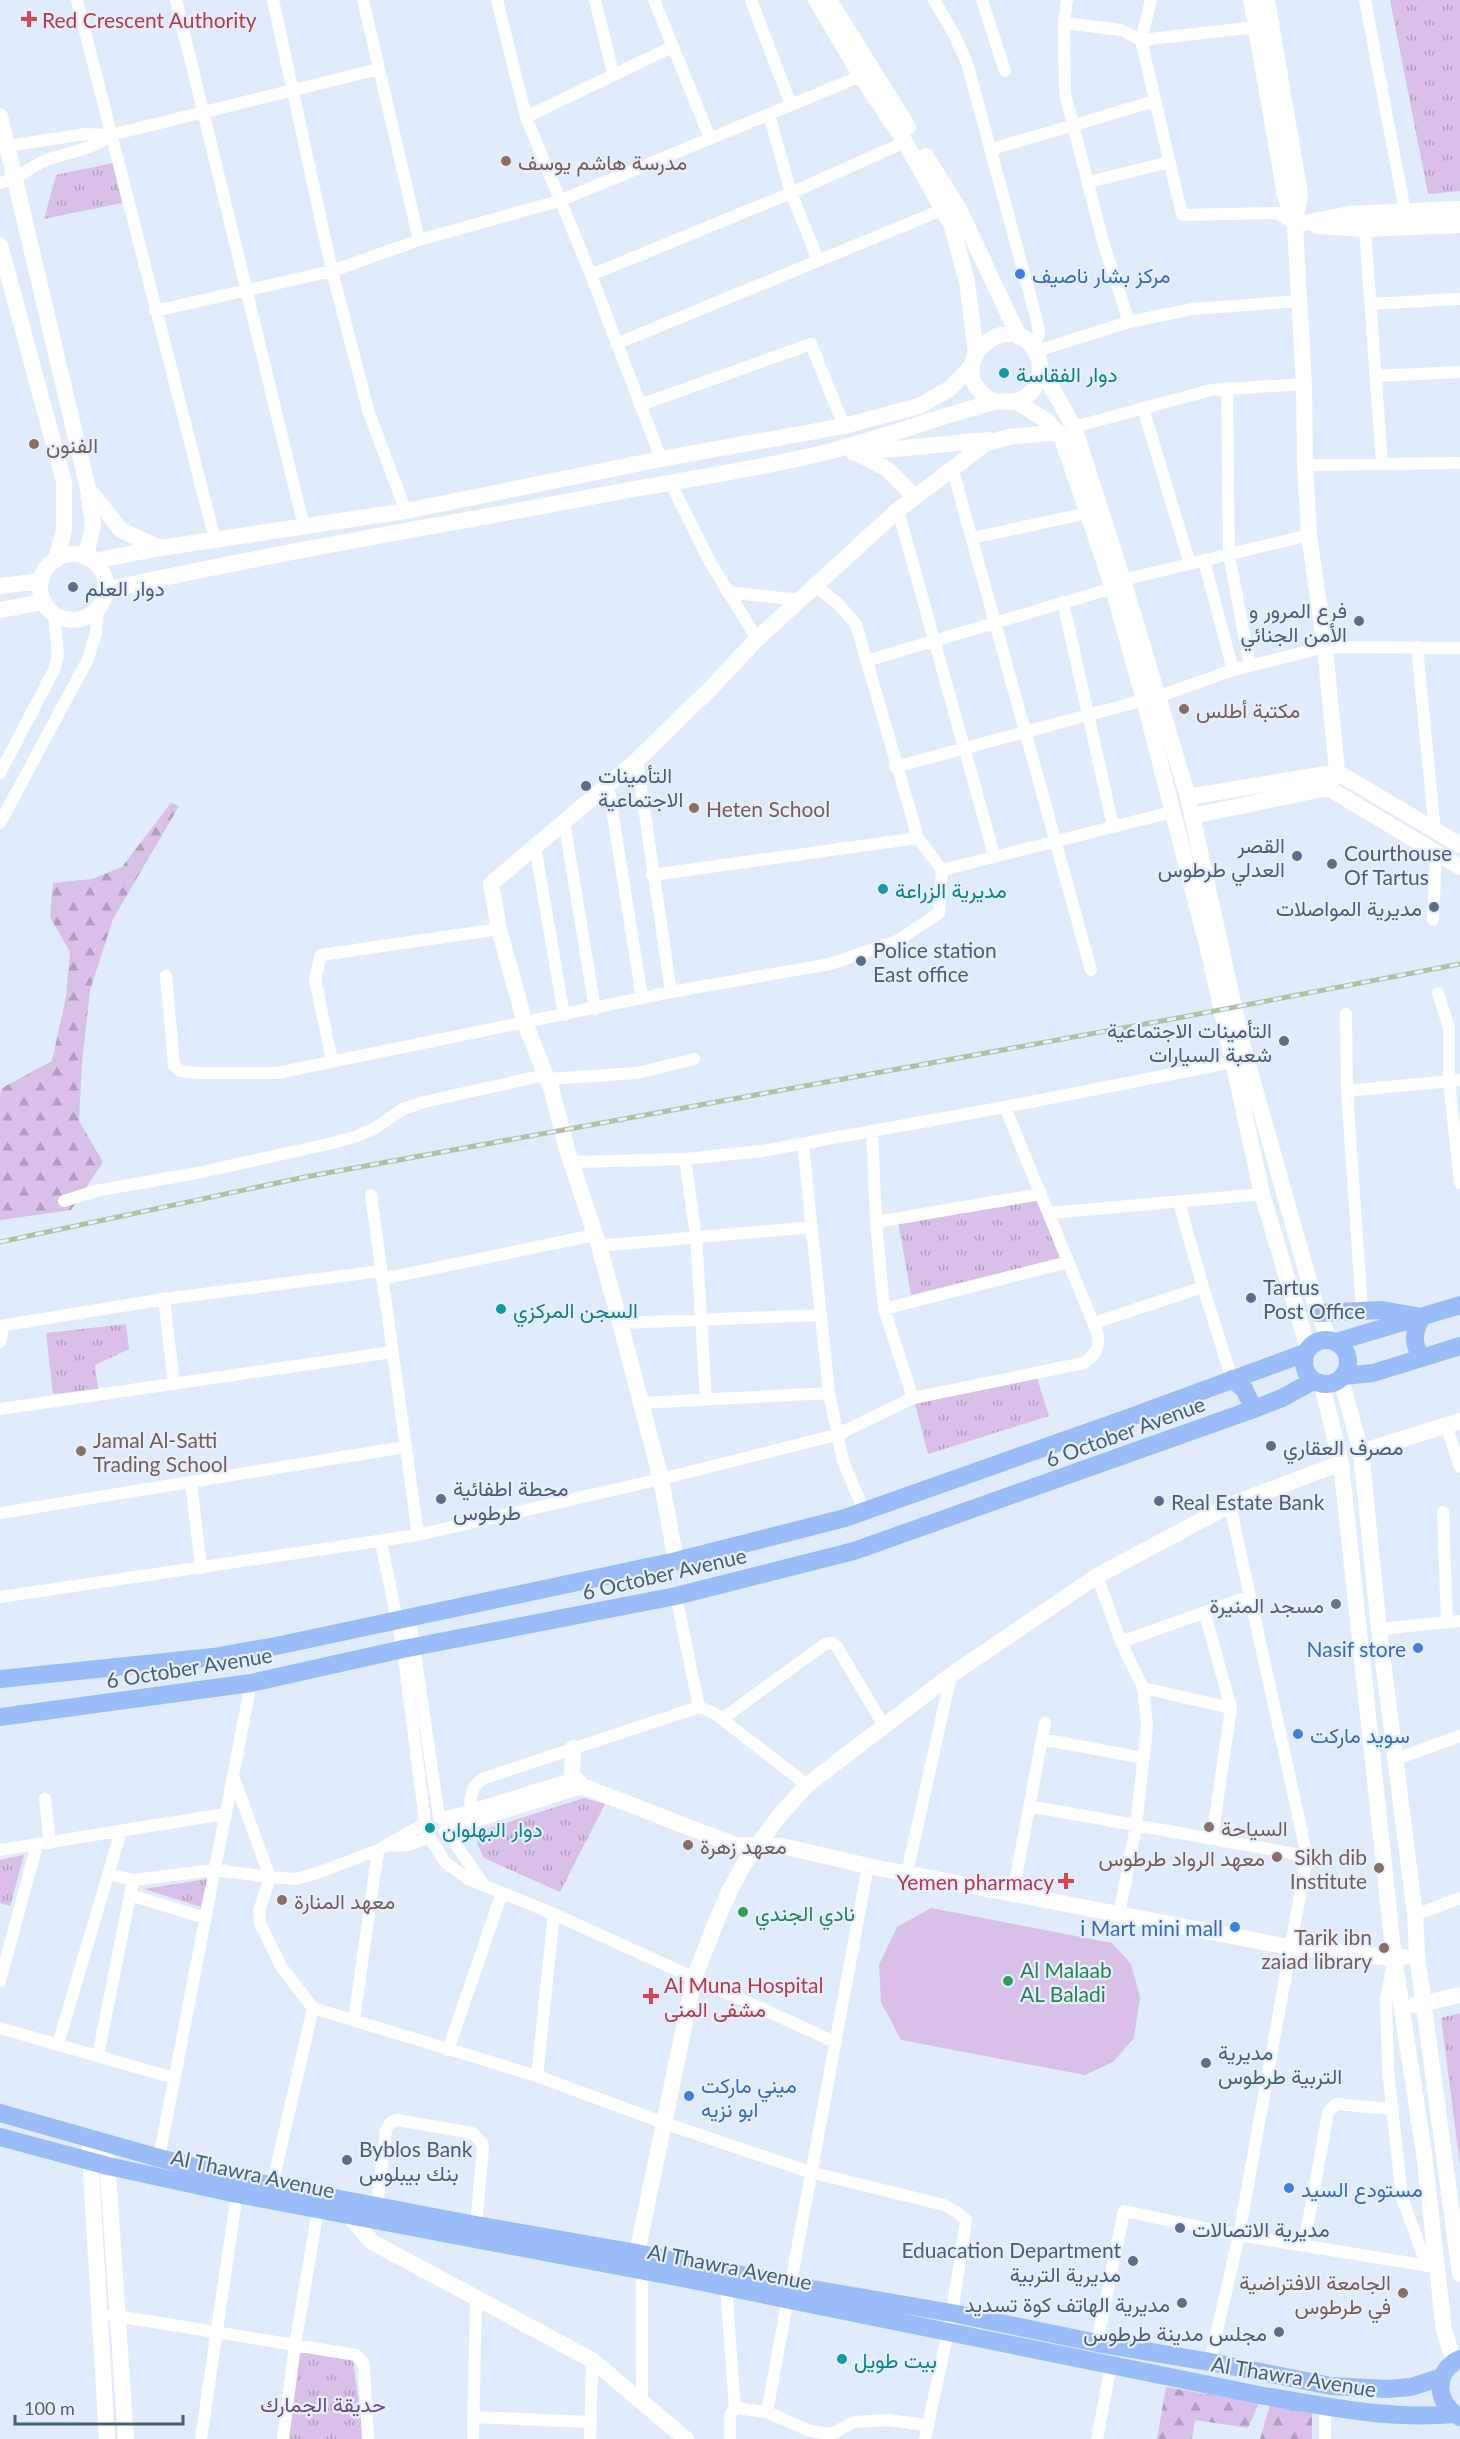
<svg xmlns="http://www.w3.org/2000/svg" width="1460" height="2439" viewBox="0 0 1460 2439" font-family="Lato,Vazirmatn,sans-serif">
	<defs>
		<pattern id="grass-tufts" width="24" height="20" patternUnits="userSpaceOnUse" patternTransform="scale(1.5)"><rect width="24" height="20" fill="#d8c0e8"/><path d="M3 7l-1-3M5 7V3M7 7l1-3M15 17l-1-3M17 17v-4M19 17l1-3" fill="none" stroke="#b19fc0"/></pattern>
		<pattern id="forest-firs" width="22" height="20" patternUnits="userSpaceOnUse" patternTransform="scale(1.5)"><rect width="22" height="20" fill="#d8c0e8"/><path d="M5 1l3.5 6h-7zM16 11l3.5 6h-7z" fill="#b19fc0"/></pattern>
	</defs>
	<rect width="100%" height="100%" fill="#e0ebfb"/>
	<!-- grass -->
	<path fill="url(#grass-tufts)" d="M1390 0H1460V191L1428 194Z
		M113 163 122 203 44 219 56 175Z
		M1038 1197 1060 1258 911 1295 898 1221Z
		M126 1324 129 1349 95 1365 98 1389 53 1394 46 1333Z
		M1036 1375 1049 1416 928 1454 915 1404Z
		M584 1798 605 1804 560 1892 484 1858 477 1843 481 1831Z
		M24 1855 10 1906 0 1903V1860Z
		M207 1879 201 1907 144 1889Z
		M1460 2013V2165L1441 2018Z
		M295 2345 352 2354 364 2439H283Z"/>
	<!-- forest -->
	<path fill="url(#forest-firs)" d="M171 803 179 806 113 919 90 990 82 1063 79 1121 103 1162 71 1210 0 1220V1094L2 1088 52 1061 66 997 70 952 50 917 53 883 92 879 122 867Z
		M1166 2387 1259 2403 1248 2428 1195 2420 1192 2439H1157Z
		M1270 2405 1312 2413V2439H1260Z"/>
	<!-- pitch -->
	<path fill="#d8c0e8" d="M931 1908 1112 1943 1131 1964 1140 1997 1134 2038 1113 2062 1085 2075 901 2040 881 2002 879 1965 897 1927Z"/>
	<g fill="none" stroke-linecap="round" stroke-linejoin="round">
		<!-- street -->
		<path stroke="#fff" stroke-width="12" d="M77 0 215 540
			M176 0 304 527
			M273 0 332 271 369 413 406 511
			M363 0 419 240
			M497 0 526 117 591 275 661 459
			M595 0 613 73
			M654 0 710 138
			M751 0 791 105
			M934 0 954 34 967 63 1037 321 1039 334 1033 347
			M982 0 1005 71
			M1067 0 1064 23 1121 30 1141 40 1256 27
			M1151 0 1141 40 1182 215 1277 213 1295 225
			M1365 0 1406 217
			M1064 23 1065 93 1103 242 1129 322
			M769 114 791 193 818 260
			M526 117 672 47
			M0 147 85 134 111 135 379 69
			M992 149 1155 101
			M1089 182 1169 162
			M0 183C17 180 30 167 46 160 69 152 91 150 111 135
			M1365 229 1382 464
			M591 275 791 193 905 142
			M1371 304 1460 299
			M155 311 332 271 419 240 559 201 861 76
			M616 344 944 209
			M1036 351 1129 322 1193 309 1299 301
			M1377 376 1460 372
			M1227 388 1229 554 1250 666
			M640 405 811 344 844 426
			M1143 408 1190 564
			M1074 427 1211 390 1304 384
			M1305 465 1460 463
			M952 467 1091 970
			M670 482 710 562 757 639
			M898 510 994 855
			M972 538 1088 513
			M1204 561 1233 670
			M1123 580 1309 535
			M727 592 799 600
			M1063 602 1113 826
			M1417 647 1435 832
			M866 661 1113 588
			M1157 697 1233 670 1325 647 1460 648
			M637 760 671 992
			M895 767 1144 700
			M0 773 54 670 58 655 54 614
			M608 784 642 998
			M564 821 595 1009
			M0 823 88 659 96 633 98 611
			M535 846 564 1015
			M942 870 1172 812
			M652 875 918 838
			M1433 920 1436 854
			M166 976 174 1065 180 1071 197 1073H277L671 992 830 964 897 941 939 913 942 870 918 838 856 624 838 604 815 585
			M1438 993 1449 1028V1081L1460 1183
			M1346 1014 1347 1091 1362 1310
			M332 1061 315 979 321 955 499 929
			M547 1079 637 1073 694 1059
			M1347 1091 1460 1080
			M872 1131 876 1222 884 1309 913 1398
			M803 1144 829 1393 843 1461 864 1511
			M685 1159 696 1237 706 1399
			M572 1162 685 1159 761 1151 1005 1107 1233 1062
			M371 1195 418 1535
			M64 1201 95 1191 197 1173 324 1145 355 1137 375 1128 403 1109 424 1102 545 1075
			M1179 1203 1203 1287 1232 1379
			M1050 1213 1262 1194
			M876 1222 1041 1194
			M599 1246 812 1227
			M382 1279 595 1235
			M164 1299 174 1384
			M884 1309 1068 1262
			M620 1323 821 1315
			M1094 1323 1203 1287
			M0 1326 164 1299 381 1271
			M0 1342 4 1325
			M641 1403 829 1393
			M0 1409 392 1352
			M1446 1425 1460 1467
			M191 1482 201 1568
			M1443 1512 1447 1622
			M0 1513 405 1447
			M381 1542 403 1649 425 1822
			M1097 1576 1121 1642 1143 1688 1147 1726 1136 1827 1119 1914
			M676 1596 699 1707
			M0 1597 418 1535 661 1479 836 1435 913 1398 1084 1363C1095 1356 1099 1348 1098 1335L1005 1107
			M1205 1614 1231 1708 1212 1839
			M410 1619 439 1817
			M1379 1629 1460 1621
			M1121 1642 1250 1596
			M1143 1688 1231 1708
			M722 1719 825 1644 832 1643 837 1647 884 1726
			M1042 1739 1143 1758
			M1396 1759 1460 1736
			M233 1776 270 1877 296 1879 317 1873 378 1850 424 1824
			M45 1799 50 1843
			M1029 1806 1307 1856
			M470 1811C471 1798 470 1787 482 1779L699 1707 714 1713 807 1785
			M442 1819 574 1778
			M445 1831 585 1787
			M445 1832 455 1843 483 1884
			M430 1838 445 1862 468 1879 554 1914 835 2042
			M388 1846 409 1845 428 1837
			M0 1850 225 1814
			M907 1873 951 1675
			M108 1874 133 1880 215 1870 270 1877 259 1911 260 1923 282 1968 313 2008 537 2076 664 2123 810 2172 944 2205 957 2212 966 2220 952 2313 925 2439
			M1013 1893 1045 1723
			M130 1895 205 1918
			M1415 1915 1460 1898
			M1392 1967 1386 1999 1388 2070 1402 2198 1427 2266
			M0 1981 37 1845
			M354 2020 378 1850
			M0 2028 174 2078
			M58 2044 121 1831
			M448 2050 502 1893
			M98 2056 133 1880
			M537 2076 554 1914
			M159 2158 251 1683
			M272 2186 313 2008
			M377 2206 386 2130 391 2122 397 2120 472 2133 482 2143 483 2148 476 2225
			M1304 2245 1328 2113 1336 2104 1393 2109
			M726 2288 735 2408
			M111 2315 356 2355 363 2362 364 2367 368 2439
			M1097 2343 1124 2211 1239 2235 1435 2267
			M1210 2362 1239 2235 1307 1856 1230 1505
			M642 2402V2271
			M1325 2407V2439
			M767 2412 868 1866
			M473 2417 591 2422
			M201 2439 237 2194
			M283 2439 295 2345 318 2210
			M473 2439 476 2296
			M590 2439 592 2360
			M730 2439V2415L735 2408 767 2412 810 2431 831 2434 854 2422 888 2420 928 2425
			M1097 2439 1111 2365"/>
		<!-- secondary -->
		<path stroke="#fff" stroke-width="16" d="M816 0 861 76 905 142 952 226 967 282 976 353
			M829 0 908 127
			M1251 0 1285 195 1294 223
			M1267 0 1300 194 1295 225 1304 384 1305 465 1309 535 1325 647 1337 772 1328 788
			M0 116 88 489 93 525 86 557
			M926 156 959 209 1019 337
			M1295 225 1349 214 1460 209
			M1317 226 1365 229 1460 225
			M0 245 64 482V530L56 560
			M1041 369 1074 427 1123 580 1188 797 1242 1043 1318 1313 1330 1340
			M1017 402 1047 421 1062 438 1113 588 1144 700 1210 957 1262 1194 1308 1348
			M854 453 988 440
			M858 454 887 469 915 497
			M88 489 121 530 160 548
			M40 587a33 33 0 1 1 66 0a33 33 0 1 1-66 0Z
			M94 561 160 548 406 511 661 459 844 426 919 406 949 389 972 366
			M0 586 41 581
			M106 590C277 552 451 524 623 491 689 479 757 469 823 453 879 439 934 418 991 403 1004 399 1015 406 1028 395 1040 386 1043 368 1037 355 1013 299 932 369 995 402
			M0 610 44 602
			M1188 797 1337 772 1460 845
			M1192 816 1328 788 1460 867
			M1341 1379 1361 1452 1379 1629 1415 1915 1417 1955 1460 2274
			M1322 1385 1341 1463 1394 1958 1424 2153 1444 2330 1454 2362
			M1361 1452 1460 1421
			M676 1561 661 1479 620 1323 599 1246 567 1150 552 1091 525 1023 499 929 491 884 637 760 712 687 757 639 898 510 985 444 1008 437 1058 432
			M573 1748 572 1774 582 1786 735 1845 782 1846 868 1866 1289 1947 1394 1958 1404 1957
			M1415 2005 1460 1995
			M89 2139 107 2439
			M106 2144 126 2439
			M350 2217 372 2242 592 2360 686 2439
			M637 2253 694 1979 716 1922 730 1890 744 1864 780 1815 807 1785 951 1675 1097 1576 1230 1505 1341 1463"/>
		<!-- primary -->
		<path stroke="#9abdf9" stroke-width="18" d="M1318 1313 1382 1310 1422 1317C1413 1332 1412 1343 1422 1358
			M1304 1362a22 22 0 1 1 44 0a22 22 0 1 1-44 0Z
			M1336 1342 1460 1305
			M1344 1376 1373 1373 1460 1346
			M1232 1379 1244 1389 1254 1409
			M0 1679 213 1657 276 1646 676 1561 845 1518 1128 1418 1305 1353
			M0 1717 251 1683 403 1649 676 1596 854 1551 1254 1409 1282 1398 1313 1381
			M0 2113 159 2158 272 2186 476 2225 637 2253 789 2285 952 2313 1097 2343 1210 2362 1331 2386 1387 2389 1411 2387 1442 2377
			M0 2137 108 2166 237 2194 687 2279 1259 2395C1323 2406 1389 2420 1454 2414
			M1460 2359C1433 2371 1435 2404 1460 2417"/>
		<defs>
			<path id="rail" d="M0 1242 305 1177 1167 1020 1460 964"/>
		</defs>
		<!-- rail casing -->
		<use href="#rail" stroke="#b0c3a0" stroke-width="5"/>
		<!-- rail -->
		<use href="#rail" stroke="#e6efff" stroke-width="3" stroke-dasharray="9" stroke-linecap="butt"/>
	</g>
	<!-- markers -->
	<g fill="#e0444e" stroke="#e6efff" stroke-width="2">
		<path d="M26 10h6v6h6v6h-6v6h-6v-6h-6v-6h6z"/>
		<path d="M1063 1872h6v6h6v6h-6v6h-6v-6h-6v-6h6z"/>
		<path d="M648 1987h6v6h6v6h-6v6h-6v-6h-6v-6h6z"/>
	</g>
	<g fill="#8d6e63" stroke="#e6efff" stroke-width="2">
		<circle cx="506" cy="161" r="6"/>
		<circle cx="34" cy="444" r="6"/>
		<circle cx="1184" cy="709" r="6"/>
		<circle cx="694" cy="808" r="6"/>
		<circle cx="81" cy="1451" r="6"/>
		<circle cx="1209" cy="1827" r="6"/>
		<circle cx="688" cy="1845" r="6"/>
		<circle cx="1277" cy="1857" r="6"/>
		<circle cx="1379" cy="1868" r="6"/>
		<circle cx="282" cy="1900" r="6"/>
		<circle cx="1384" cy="1948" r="6"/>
		<circle cx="1403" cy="2293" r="6"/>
	</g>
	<g fill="#3f7fe0" stroke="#e6efff" stroke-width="2">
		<circle cx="1020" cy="274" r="6"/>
		<circle cx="1418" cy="1648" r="6"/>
		<circle cx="1298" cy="1734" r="6"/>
		<circle cx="1235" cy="1927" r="6"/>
		<circle cx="689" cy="2096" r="6"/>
		<circle cx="1289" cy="2188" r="6"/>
	</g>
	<g fill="#0f9aa8" stroke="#e6efff" stroke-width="2">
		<circle cx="1004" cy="373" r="6"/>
		<circle cx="883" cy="889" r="6"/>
		<circle cx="501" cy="1309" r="6"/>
		<circle cx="430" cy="1828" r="6"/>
		<circle cx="842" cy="2359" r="6"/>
	</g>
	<g fill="#5c6f8a" stroke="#e6efff" stroke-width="2">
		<circle cx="73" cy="587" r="6"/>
		<circle cx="1359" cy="621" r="6"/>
		<circle cx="586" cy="786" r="6"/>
		<circle cx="1297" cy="856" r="6"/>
		<circle cx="1332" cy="864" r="6"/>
		<circle cx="1434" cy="907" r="6"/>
		<circle cx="861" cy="961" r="6"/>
		<circle cx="1284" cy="1041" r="6"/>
		<circle cx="1251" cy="1298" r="6"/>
		<circle cx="1271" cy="1446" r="6"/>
		<circle cx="441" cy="1499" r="6"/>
		<circle cx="1159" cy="1501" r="6"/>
		<circle cx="1206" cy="2063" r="6"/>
		<circle cx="347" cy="2160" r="6"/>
		<circle cx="1180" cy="2228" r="6"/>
		<circle cx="1133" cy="2261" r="6"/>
		<circle cx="1182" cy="2303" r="6"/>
		<circle cx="1279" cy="2332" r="6"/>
	</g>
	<circle fill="#6b7280" stroke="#e6efff" stroke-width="2" cx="1336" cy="1604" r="6"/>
	<g fill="#2e9e5b" stroke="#e6efff" stroke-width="2">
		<circle cx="743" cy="1912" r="6"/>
		<circle cx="1008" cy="1981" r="6"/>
	</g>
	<g text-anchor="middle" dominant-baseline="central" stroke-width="4.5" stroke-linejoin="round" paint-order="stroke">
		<!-- health labels -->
		<g font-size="21" fill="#be3a42" stroke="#e6efff" text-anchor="start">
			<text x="42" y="19">Red Crescent Authority</text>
			<text x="1054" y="1881" text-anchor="end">Yemen pharmacy</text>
			<text x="664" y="1984">Al Muna Hospital<tspan x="664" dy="24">مشفى المنى</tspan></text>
		</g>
		<!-- education labels -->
		<g font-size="21" fill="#785e54" stroke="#e6efff" text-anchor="start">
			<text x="518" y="161">مدرسة هاشم يوسف</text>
			<text x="46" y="444">الفنون</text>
			<text x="1196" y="709">مكتبة أطلس</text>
			<text x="706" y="808">Heten School</text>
			<text x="93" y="1439">Jamal Al-Satti<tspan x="93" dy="24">Trading School</tspan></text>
			<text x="1221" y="1827">السياحة</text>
			<text x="700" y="1845">معهد زهرة</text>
			<text x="1367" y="1856" text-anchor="end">Sikh dib<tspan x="1367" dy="24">Institute</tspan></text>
			<text x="1265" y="1857" text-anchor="end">معهد الرواد طرطوس</text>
			<text x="294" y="1900">معهد المنارة</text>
			<text x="1372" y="1936" text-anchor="end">Tarik ibn<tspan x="1372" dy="24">zaiad library</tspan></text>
			<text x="1391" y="2281" text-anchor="end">الجامعة الافتراضية<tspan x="1391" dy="24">في طرطوس</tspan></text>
		</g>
		<!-- shop labels -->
		<g font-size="21" fill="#366cbe" stroke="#e6efff" text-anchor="start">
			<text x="1032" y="274">مركز بشار ناصيف</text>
			<text x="1406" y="1648" text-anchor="end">Nasif store</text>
			<text x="1310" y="1734">سويد ماركت</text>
			<text x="1223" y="1927" text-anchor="end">i Mart mini mall</text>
			<text x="701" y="2084">ميني ماركت<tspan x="701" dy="24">ابو نزيه</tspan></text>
			<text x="1301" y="2188">مستودع السيد</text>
		</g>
		<!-- culture labels -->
		<g font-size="21" fill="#0d838f" stroke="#e6efff" text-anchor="start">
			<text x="1016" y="373">دوار الفقاسة</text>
			<text x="895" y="889">مديرية الزراعة</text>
			<text x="513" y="1309">السجن المركزي</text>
			<text x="442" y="1828">دوار البهلوان</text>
			<text x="854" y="2359">بيت طويل</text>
		</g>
		<!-- service labels -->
		<g font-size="21" fill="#4e5e75" stroke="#e6efff" text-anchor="start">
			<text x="85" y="587">دوار العلم</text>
			<text x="1347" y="609" text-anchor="end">فرع المرور و<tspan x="1347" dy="24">الأمن الجنائي</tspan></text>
			<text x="598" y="774">التأمينات<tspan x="598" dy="24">الاجتماعية</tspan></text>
			<text x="1285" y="844" text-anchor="end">القصر<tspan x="1285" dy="24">العدلي طرطوس</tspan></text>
			<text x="1344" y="852">Courthouse<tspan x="1344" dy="24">Of Tartus</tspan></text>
			<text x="1422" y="907" text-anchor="end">مديرية المواصلات</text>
			<text x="873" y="949">Police station<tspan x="873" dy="24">East office</tspan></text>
			<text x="1272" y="1029" text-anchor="end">التأمينات الاجتماعية<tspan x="1272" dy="24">شعبة السيارات</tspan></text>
			<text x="1263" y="1286">Tartus<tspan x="1263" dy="24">Post Office</tspan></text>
			<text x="1283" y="1446">مصرف العقاري</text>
			<text x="453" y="1487">محطة اطفائية<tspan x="453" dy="24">طرطوس</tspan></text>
			<text x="1171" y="1501">Real Estate Bank</text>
			<text x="1218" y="2051">مديرية<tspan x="1218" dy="24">التربية طرطوس</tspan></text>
			<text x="359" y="2148">Byblos Bank<tspan x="359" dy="24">بنك بيبلوس</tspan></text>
			<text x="1192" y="2228">مديرية الاتصالات</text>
			<text x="1121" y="2249" text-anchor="end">Eduacation Department<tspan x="1121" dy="24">مديرية التربية</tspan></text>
			<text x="1170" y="2303" text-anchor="end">مديرية الهاتف كوة تسديد</text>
			<text x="1267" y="2332" text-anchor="end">مجلس مدينة طرطوس</text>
		</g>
		<!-- street labels -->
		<g font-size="21" fill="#486271" stroke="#e6efff">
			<text transform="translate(1125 1431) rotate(-20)">6 October Avenue</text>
			<text transform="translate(664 1573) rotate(-13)">6 October Avenue</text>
			<text transform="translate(189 1667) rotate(-9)">6 October Avenue</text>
			<text transform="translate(253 2173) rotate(12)">Al Thawra Avenue</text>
			<text transform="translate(730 2266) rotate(11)">Al Thawra Avenue</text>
			<text transform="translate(1294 2376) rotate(9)">Al Thawra Avenue</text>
		</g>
		<!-- worship labels -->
		<g font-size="21" fill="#5b616d" stroke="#e6efff" text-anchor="end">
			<text x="1324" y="1604">مسجد المنيرة</text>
		</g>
		<!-- leisure labels -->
		<g font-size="21" fill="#27864d" stroke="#e6efff" text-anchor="start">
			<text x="755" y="1912">نادي الجندي</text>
			<text x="1020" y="1969">Al Malaab<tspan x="1020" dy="24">AL Baladi</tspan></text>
		</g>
		<!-- park labels -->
		<g font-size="21" fill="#714682" stroke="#e6efff">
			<text x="323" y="2403">حديقة الجمارك</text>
		</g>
	</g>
	<!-- scale -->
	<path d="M15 2415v9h168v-9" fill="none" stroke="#486271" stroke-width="3"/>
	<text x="24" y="2415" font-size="18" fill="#486271" stroke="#e6efff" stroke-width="4.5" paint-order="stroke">100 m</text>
</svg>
